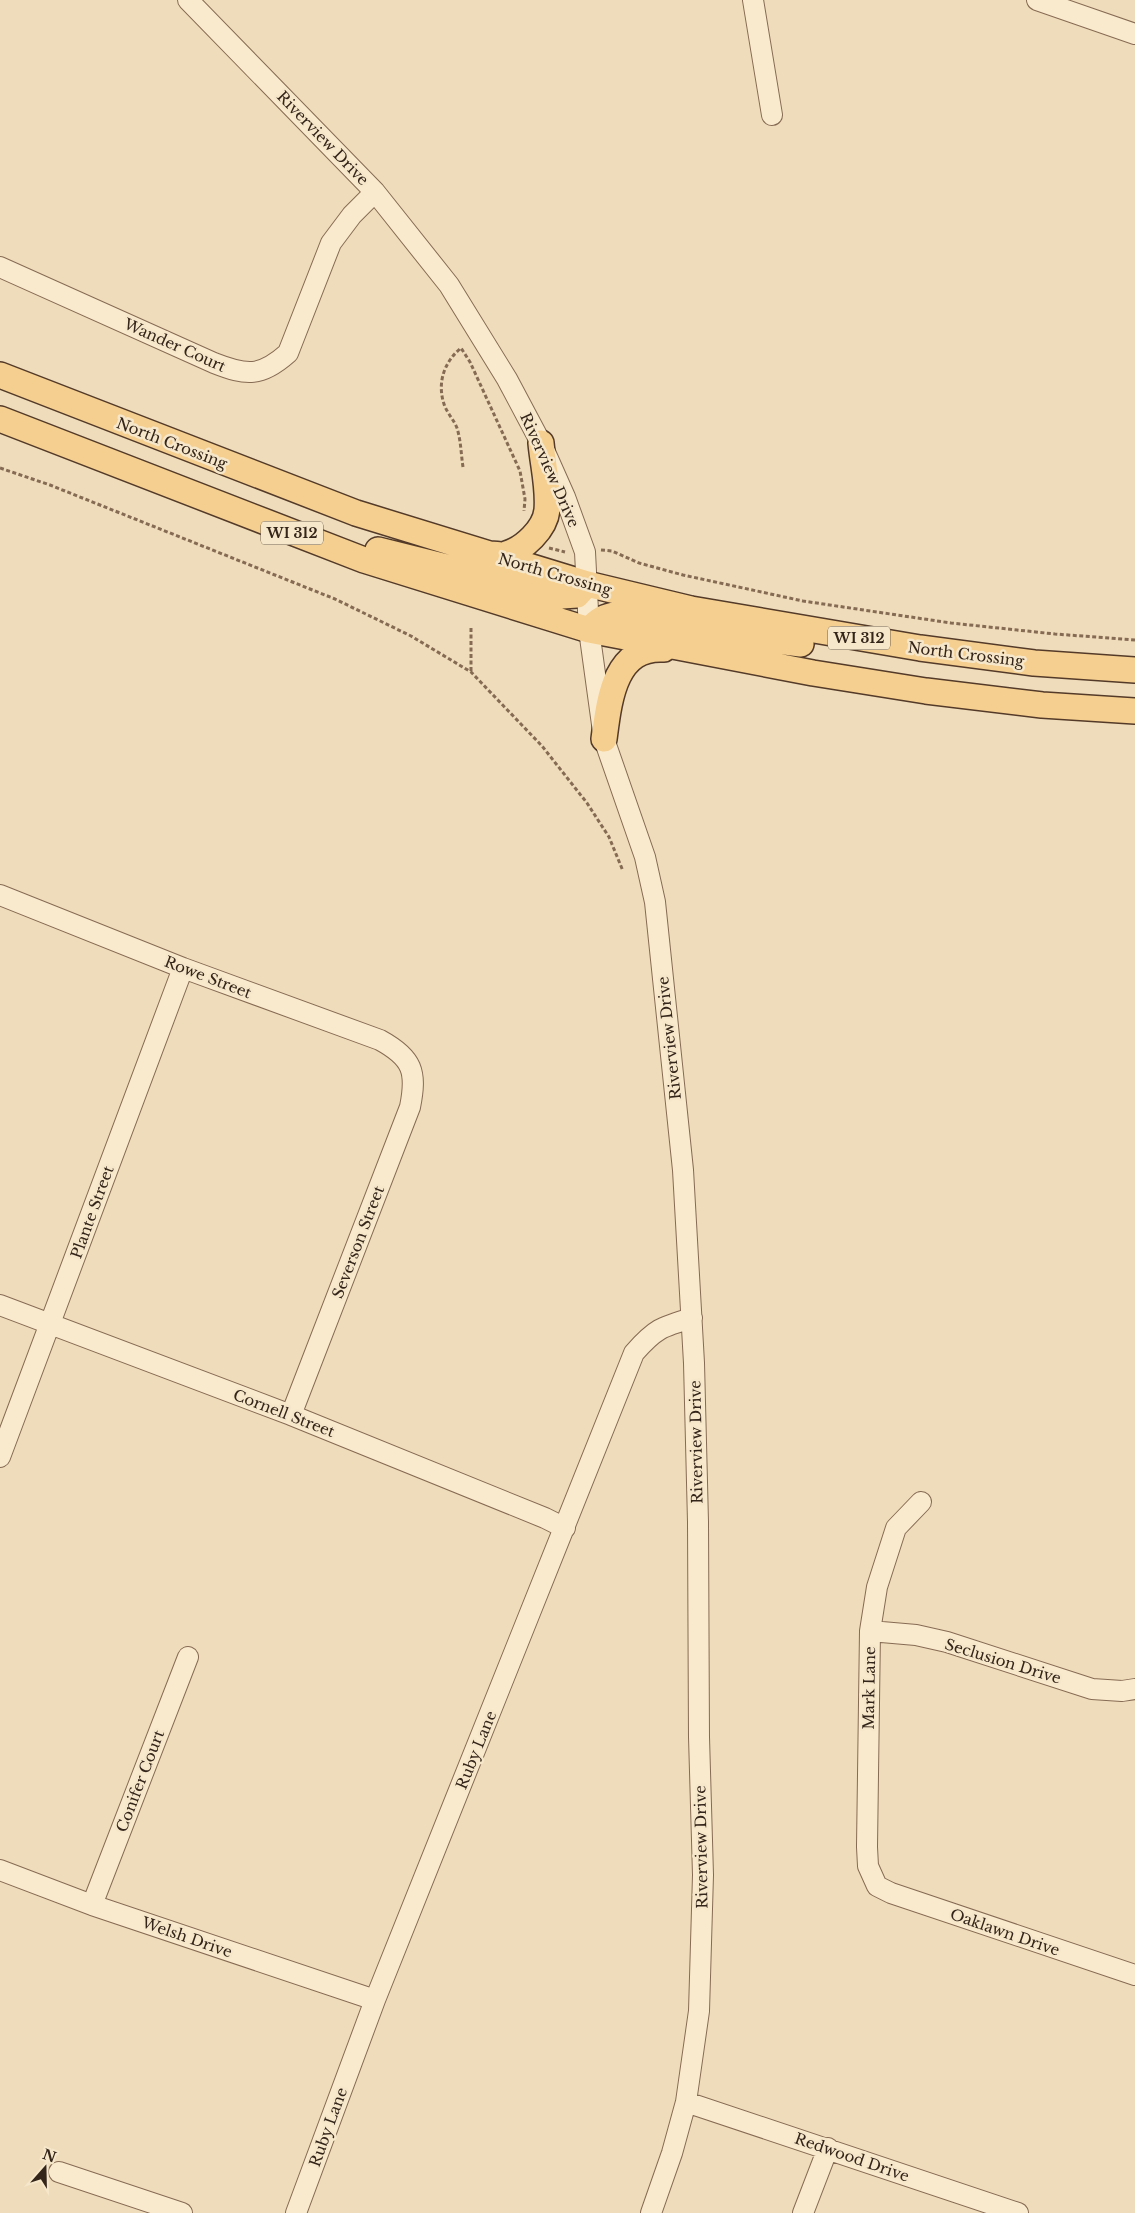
<svg xmlns="http://www.w3.org/2000/svg" width="1135" height="2213" viewBox="0 0 1135 2213" font-family="'Libre Baskerville',serif">
	<rect width="100%" height="100%" fill="#efdcba"/>
	<g fill="none" stroke-linecap="round" stroke-linejoin="round">
		<defs>
			<path id="minor" d="M188 0 375 192 449 285 507 379 541 443 565 497 585 552 589 630 604 739 645 857 655 902 683 1170 694 1363 698 1522 699 1737 703 1875 699 2011 686 2102 672 2153 651 2213
				M753 0 772 115
				M1037 0 1135 34
				M0 267 214 363C247 376 261 377 288 353L331 243 352 215 375 192
				M0 895 183 968 380 1040C413 1058 417 1072 410 1107L291 1415
				M0 1305 291 1415 545 1518 565 1528
				M0 1457 183 968
				M921 1502 896 1528 877 1587 870 1631 867 1847 868 1866 877 1886 891 1893 1135 1975
				M870 1631 916 1635 947 1642 1092 1689 1122 1691 1135 1689
				M0 1870 92 1905 375 2000
				M92 1905 188 1657
				M686 2102 1018 2213
				M59 2172 182 2213
				M296 2213 375 2000 634 1353C655 1329 661 1327 692 1318
				M803 2213 828 2148"/>
			<path id="major" d="M0 375 356 513 587 584 691 609 920 648 1034 663 1135 670
				M0 419 364 560 589 630 813 673 926 691 1042 705 1135 711
				M378 550 562 596 577 595 587 584
				M491 554C496 554 502 556 506 554 524 549 545 529 547 510 549 488 543 465 541 443
				M589 630C599 619 605 616 619 614L721 634 801 644
				M604 739C609 701 614 646 664 649"/>
		</defs>
		<!-- minor casing -->
		<use href="#minor" stroke="#866b54" stroke-width="22"/>
		<!-- major casing -->
		<use href="#major" stroke="#533a29" stroke-width="28"/>
		<!-- path -->
		<path stroke="#866b54" stroke-width="3" stroke-dasharray="4 2.5" stroke-linecap="butt" d="M463 467C461 454 461 441 457 428 454 420 447 413 444 404 437 383 444 362 461 348L470 362 520 471 525 499 524 511
			M0 468 50 485 335 599 411 636 471 672 542 746 587 803 609 837 623 871
			M549 548 565 552
			M601 550 612 551 639 563 683 575 803 601 951 623 1055 634 1135 640
			M471 671V627"/>
		<!-- minor -->
		<use href="#minor" stroke="#faeacd" stroke-width="20"/>
		<!-- major -->
		<use href="#major" stroke="#f5cf8f" stroke-width="25"/>
	</g>
	<g text-anchor="middle" dominant-baseline="central" stroke-width="5" stroke-linejoin="round" paint-order="stroke">
		<!-- shield labels -->
		<g fill="#f6e7ca" stroke="#6e5f4f" stroke-width="1">
			<rect x="261" y="521.5" width="62" height="23" rx="4"/>
			<rect x="828" y="626.5" width="62" height="23" rx="4"/>
		</g>
		<g font-size="14" font-weight="bold" fill="#34251a">
			<text x="292" y="533">WI 312</text>
			<text x="859" y="638">WI 312</text>
		</g>
		<!-- street labels -->
		<g font-size="15" fill="#34251a" stroke="#f6e7ca">
			<text transform="translate(323 138) rotate(46)">Riverview Drive</text>
			<text transform="translate(175 345) rotate(24)">Wander Court</text>
			<text transform="translate(172 443) rotate(21)">North Crossing</text>
			<text transform="translate(550 470) rotate(66)">Riverview Drive</text>
			<text transform="translate(555 574) rotate(16)">North Crossing</text>
			<text transform="translate(966 654) rotate(7)">North Crossing</text>
			<text transform="translate(208 977) rotate(21)">Rowe Street</text>
			<text transform="translate(669 1038) rotate(-96)">Riverview Drive</text>
			<text transform="translate(92 1212) rotate(-70)">Plante Street</text>
			<text transform="translate(358 1242) rotate(-69)">Severson Street</text>
			<text transform="translate(284 1413) rotate(21)">Cornell Street</text>
			<text transform="translate(696 1442) rotate(-91)">Riverview Drive</text>
			<text transform="translate(1003 1661) rotate(17)">Seclusion Drive</text>
			<text transform="translate(869 1688) rotate(-89)">Mark Lane</text>
			<text transform="translate(476 1750) rotate(-68)">Ruby Lane</text>
			<text transform="translate(140 1781) rotate(-69)">Conifer Court</text>
			<text transform="translate(701 1847) rotate(-91)">Riverview Drive</text>
			<text transform="translate(1005 1932) rotate(19)">Oaklawn Drive</text>
			<text transform="translate(187 1937) rotate(19)">Welsh Drive</text>
			<text transform="translate(328 2127) rotate(-70)">Ruby Lane</text>
			<text transform="translate(852 2157) rotate(19)">Redwood Drive</text>
		</g>
	</g>
	<!-- north arrow -->
	<g transform="translate(45 2168) rotate(20)" stroke="#f6e7ca" stroke-width="4" paint-order="stroke">
	<path d="M0-4L9 19L0 12L-9 19Z" fill="#34251a"/>
	<text y="-8" font-size="14" font-weight="bold" text-anchor="middle" fill="#34251a">N</text>
	</g>
</svg>
